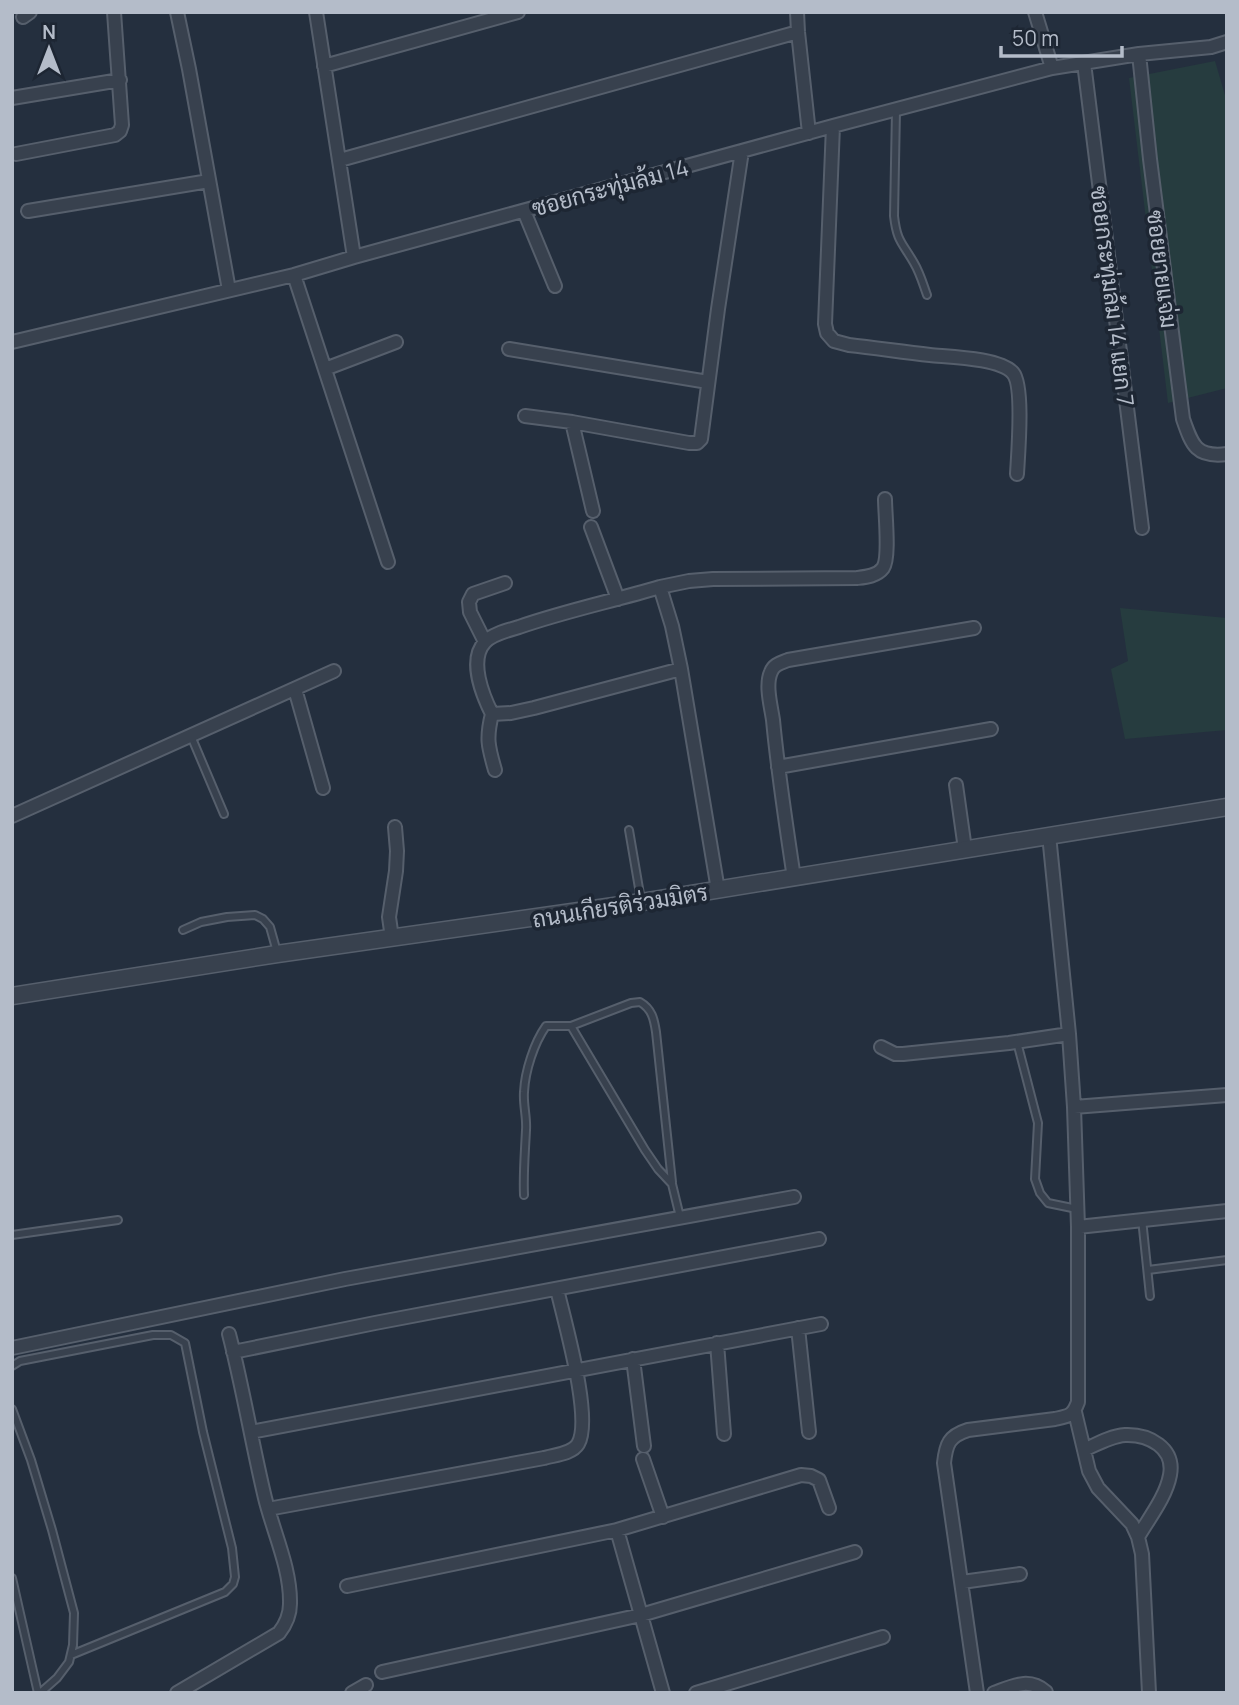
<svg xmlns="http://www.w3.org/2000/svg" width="1239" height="1705" viewBox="0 0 1239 1705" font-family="Manrope,Sarabun,sans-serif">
	<rect width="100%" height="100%" fill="#242f3e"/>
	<!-- green -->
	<path fill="#263c3f" d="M1215 61 1227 102V388L1168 403 1129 78Z
		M1120 608 1227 618V730L1125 739 1111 669 1128 661Z"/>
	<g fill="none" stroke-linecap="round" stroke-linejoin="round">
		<defs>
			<path id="service" d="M896 110 894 216C897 242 902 242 914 263 920 273 923 284 927 295
				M191 736 224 814
				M629 830 641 900
				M183 930 201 922 227 917 255 915 263 919 270 927 277 952
				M571 1026 631 1003 640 1002C652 1009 654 1019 656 1032L672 1182
				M1017 1042 1038 1123 1035 1179 1040 1193 1048 1203 1077 1209
				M524 1195C523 1173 525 1152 526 1130 527 1117 523 1105 524 1092 525 1071 534 1043 546 1026H571L645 1150 658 1169 672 1184 680 1217
				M1142 1219 1150 1296
				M12 1235 118 1220
				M1148 1270 1227 1260
				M12 1366 20 1361 153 1335H171L185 1343 203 1432 232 1548 235 1577 233 1584 225 1592 71 1655
				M12 1409 31 1460 52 1530 74 1613 73 1645 69 1662 57 1678 40 1693
				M12 1578 38 1693"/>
			<path id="minor" d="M177 12 189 69 229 290
				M316 12 354 257
				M797 12 798 32 809 133
				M1035 12 1052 68
				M23 17 30 12
				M1139 54 1150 159 1183 419C1192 445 1196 458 1227 454
				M1084 63 1142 528
				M324 66 518 12
				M12 98 120 80
				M833 126 825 324 827 333 834 341 849 345C876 348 903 352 930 355 949 357 1000 358 1013 373 1024 386 1018 455 1017 474
				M16 154 115 135 120 131 122 125 114 12
				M340 160 798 32
				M28 211 209 181
				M524 211 555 286
				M294 275 388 562
				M12 342 294 275 354 257 833 126 1052 68 1139 54 1211 47 1227 42
				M509 349 708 382
				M325 369 396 342
				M525 416 572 422 689 443H697L701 439 718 309 742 151
				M572 422 593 511
				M591 527 618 599
				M660 587C613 601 565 611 519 627 509 630 492 634 485 642 468 660 483 696 492 714L511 713 534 708 681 669
				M485 642 470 612 469 602 473 594 505 583
				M295 689 323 788
				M492 714C486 738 488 746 495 770
				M778 767 991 729
				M956 785 965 849
				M12 816 334 671
				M1049 835 1069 1034 1074 1107 1227 1095
				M794 878C786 825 778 773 773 720 771 706 765 685 771 672 774 664 781 663 788 660L974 628
				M718 890 681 669 672 626 660 587 689 581 713 579 857 578C866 577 877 576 883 568 890 558 885 513 885 499
				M392 938 389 917 396 871 397 851 395 827
				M881 1047 895 1054H903L1009 1043 1069 1034
				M1078 1227 1227 1211
				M798 1328 809 1432
				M717 1343 724 1434
				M12 1348 345 1279 794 1197
				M233 1352 375 1323 819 1239
				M633 1359 644 1446
				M1075 1412 1089 1471 1098 1488 1132 1524 1138 1537 1142 1554 1149 1693
				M251 1432 821 1324
				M1084 1450C1097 1444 1111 1436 1125 1435 1149 1434 1175 1448 1170 1475 1166 1497 1149 1518 1138 1537
				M643 1459 663 1517
				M268 1509 544 1458C554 1455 572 1454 578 1444 593 1419 564 1320 557 1289
				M962 1582 1020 1574
				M347 1586 617 1530
				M382 1672 641 1615 855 1552
				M177 1693 279 1633C286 1624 290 1615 290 1604 291 1569 273 1531 265 1498 252 1444 243 1388 229 1334
				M352 1693 366 1685
				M663 1693 617 1530 801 1475 811 1476 819 1480 829 1508
				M696 1693 883 1637
				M977 1693 944 1463C946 1444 949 1436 968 1430L1055 1419C1069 1416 1073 1416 1078 1402V1227L1074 1107
				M994 1693C1013 1686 1029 1677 1046 1692"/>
			<path id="tertiary" d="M12 996 277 954 642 902 1227 807"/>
		</defs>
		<!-- service casing -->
		<use href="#service" stroke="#565f6c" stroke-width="10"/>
		<!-- minor casing -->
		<use href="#minor" stroke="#565f6c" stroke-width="16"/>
		<!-- tertiary casing -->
		<use href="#tertiary" stroke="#565f6c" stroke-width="19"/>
		<!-- service -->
		<use href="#service" stroke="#38414e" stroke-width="6"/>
		<!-- minor -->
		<use href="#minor" stroke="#38414e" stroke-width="12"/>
		<!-- tertiary -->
		<use href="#tertiary" stroke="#38414e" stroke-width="16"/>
	</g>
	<g text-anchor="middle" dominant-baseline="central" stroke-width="7" stroke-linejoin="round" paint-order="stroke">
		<!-- street labels -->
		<g font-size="23" fill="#b4bcc9" stroke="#1d2633">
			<text transform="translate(610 187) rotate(-15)">ซอยกระทุ่มล้ม 14</text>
			<text transform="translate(1163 269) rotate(83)">ซอยยายแจ่ม</text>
			<text transform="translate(1113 296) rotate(83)">ซอยกระทุ่มล้ม 14 แยก 7</text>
			<text transform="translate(620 905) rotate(-9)">ถนนเกียรติร่วมมิตร</text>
		</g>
	</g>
	<!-- border -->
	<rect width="1239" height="1705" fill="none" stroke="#b4bcc9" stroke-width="28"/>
	<!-- north arrow -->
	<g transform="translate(49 49)" stroke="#1d2633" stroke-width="5" paint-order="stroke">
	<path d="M0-5L12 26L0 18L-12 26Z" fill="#b4bcc9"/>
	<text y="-10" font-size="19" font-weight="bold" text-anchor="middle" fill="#b4bcc9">N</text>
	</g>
	<!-- scale -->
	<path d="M1001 46v10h121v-10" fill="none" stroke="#b4bcc9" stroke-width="3.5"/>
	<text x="1012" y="46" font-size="21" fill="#b4bcc9" stroke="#1d2633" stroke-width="5" paint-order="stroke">50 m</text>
</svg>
